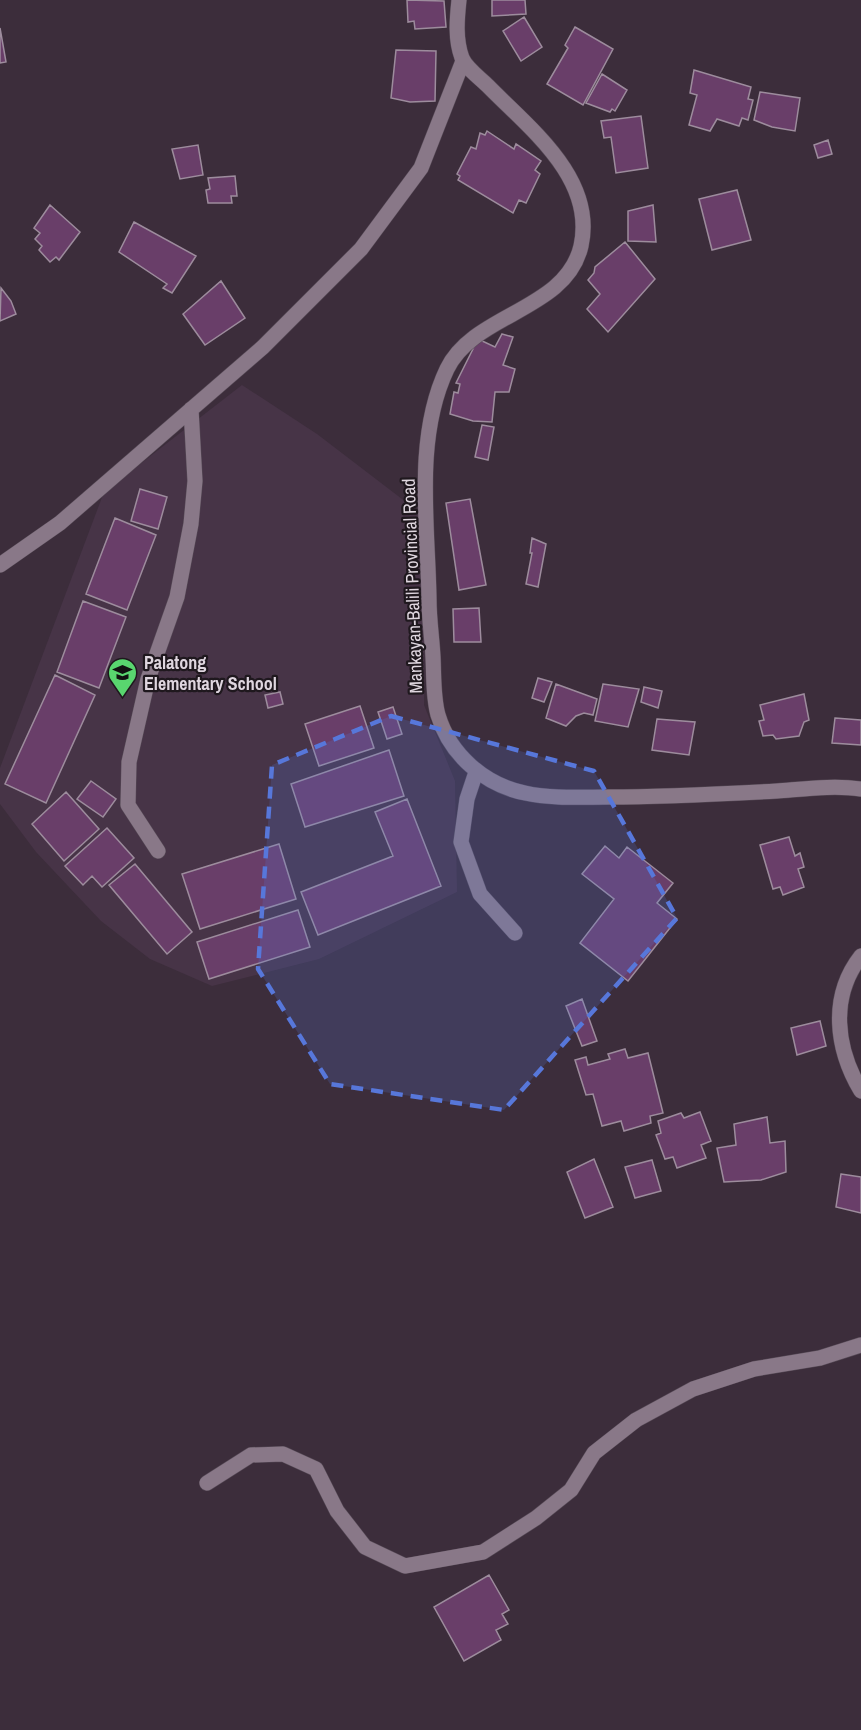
<svg xmlns="http://www.w3.org/2000/svg" width="861" height="1730" viewBox="0 0 861 1730" font-family="'Archivo Narrow',sans-serif">
	<rect width="100%" height="100%" fill="#3c2d3b"/>
	<!-- built -->
	<path fill="#473447" d="M242 385 317 434 419 512 425 622 424 705 455 781 457 892 319 959 212 986 150 959 101 921 36 852 0 804V768L104 492Z"/>
	<!-- building -->
	<path fill="#693e69" stroke="#9d8c9d" stroke-width="1.5" d="M407 0 444 1 446 27 415 29 414 21 408 22Z
		M492 0H525L526 14 492 16Z
		M524 17 542 47 521 61 503 31Z
		M575 27 613 49 583 105 547 84 568 48 565 45Z
		M0 28 6 62 0 63Z
		M396 50 436 51 435 101 410 102 391 98Z
		M694 70 751 87 748 99 753 100 748 120 742 118 739 126 717 119 710 131 689 125 697 95 690 93Z
		M602 74 627 90 615 111 612 109 610 112 586 103Z
		M760 92 800 98 795 131 772 127 754 120Z
		M641 116 648 168 616 173 611 137 604 138 601 121Z
		M487 131 514 149 516 144 541 161 535 170 540 174 526 203 519 200 513 213 458 180 460 176 457 174 471 147 476 149 480 133 485 135Z
		M828 140 832 154 818 158 814 145Z
		M198 145 203 175 180 179 172 149Z
		M235 176 237 196H231L232 203H208L206 190 210 189 208 178Z
		M737 190 751 240 712 250 699 199Z
		M50 205 80 232 59 260 56 257 50 262 39 250 42 246 35 239 40 233 34 228Z
		M653 205 656 242 628 241V211Z
		M134 222 196 256 172 293 163 288 167 284 119 252Z
		M625 242 655 279 608 332 587 309 600 294 588 280 594 273 595 267Z
		M221 281 245 318 205 345 183 314Z
		M1 288 11 301 16 314 0 321Z
		M502 334 513 337 503 365 515 369 509 392H495L492 422 473 421 450 414 454 392 458 393 460 384 456 383 478 339 495 347Z
		M482 425 494 427 488 460 475 457Z
		M140 489 167 497 158 529 131 521Z
		M470 499 486 585 459 590 446 503Z
		M115 518 156 535 127 610 86 594Z
		M532 538 546 544 538 587 526 584 532 553H530Z
		M83 601 126 617 99 688 57 672Z
		M479 608 481 642H454L453 609Z
		M55 675 95 695 46 803 5 784Z
		M538 678 552 682 544 702 532 698Z
		M556 684 597 699 593 715 584 713 576 716 566 726 546 718Z
		M603 684 639 689 628 727 595 721Z
		M644 687 662 691 658 708 641 702Z
		M280 692 283 704 268 708 265 695Z
		M804 694 809 720 804 722 799 736 776 739 773 735 763 736 759 721 764 720 760 705Z
		M360 706 374 748 319 766 305 724Z
		M393 707 402 734 387 739 378 712Z
		M835 718 861 720V745L832 743Z
		M657 719 695 722 689 755 652 750Z
		M389 750 404 796 305 827 291 784Z
		M91 781 116 799 103 817 77 799Z
		M66 792 99 829 64 861 32 824Z
		M407 799 441 886 318 935 301 892 393 856 375 812Z
		M107 828 134 858 102 887 92 876 83 885 65 866Z
		M789 837 795 856 800 853 804 867 798 869 804 887 783 895 780 887 773 889 760 845Z
		M279 844 296 899 200 929 182 874Z
		M605 846 619 858 627 847 673 883 657 903 677 919 628 981 580 943 614 899 582 874Z
		M135 864 192 932 167 954 109 885Z
		M298 910 310 947 209 979 197 942Z
		M582 999 597 1041 582 1046 566 1006Z
		M820 1021 826 1046 797 1055 791 1028Z
		M625 1049 628 1058 648 1053 663 1113 650 1116 651 1123 624 1131 621 1121 602 1126 593 1094 586 1095 575 1060 586 1057 588 1065 610 1059 608 1054Z
		M700 1112 711 1141 701 1145 706 1158 677 1168 673 1157 665 1159 656 1135 661 1133 658 1121 681 1113 684 1118Z
		M767 1117 770 1143 785 1141 786 1172 761 1180 724 1182 717 1148 736 1145 734 1124Z
		M594 1159 613 1207 585 1218 567 1172Z
		M652 1160 661 1191 635 1198 625 1167Z
		M841 1174 861 1177V1213L836 1207Z
		M489 1575 509 1610 502 1614 508 1624 496 1630 501 1640 464 1661 434 1607Z"/>
	<g fill="none" stroke-linecap="round" stroke-linejoin="round">
		<defs>
			<path id="minor" d="M459 0C457 19 455 39 462 58 466 68 480 78 488 86 529 128 596 178 581 246 566 311 474 313 447 369 414 438 428 526 429 599 429 619 432 638 433 657 434 677 433 697 438 715 450 755 485 785 525 793 552 799 582 797 609 797 665 797 721 794 777 791 804 789 834 785 861 789
				M0 565 60 523 263 347 361 249 421 168 463 61
				M476 772 467 799 461 842 480 894 515 933
				M158 851 128 805 129 762 148 679 177 597 191 524 195 481 191 409
				M861 956C829 997 836 1049 861 1091
				M207 1483 251 1455 283 1454 316 1469 337 1511 365 1547 405 1566 483 1552 536 1518 571 1490 594 1453 636 1420 693 1389 754 1369 820 1358 861 1345"/>
		</defs>
		<!-- minor casing -->
		<use href="#minor" stroke="#574b57" stroke-width="16"/>
		<!-- minor -->
		<use href="#minor" stroke="#897888" stroke-width="15"/>
	</g>
	<!-- marked area -->
	<path fill="#5777da" fill-opacity="0.2" stroke="#5777da" stroke-width="4.5" stroke-dasharray="12 8" stroke-linejoin="round" d="M391 716 594 771 677 918 504 1110 330 1084 258 969 272 765Z"/>
	<!-- icons -->
	<defs>
		<symbol id="school-pin" viewBox="-11 -11 22 30"><path d="M0 17L-7.5 6A9.5 9.5 0 1 1 7.5 6Z" fill="#59d56f" stroke="#1f181e"/><path d="M0-5L7-2L0 1L-7-2ZM-4 1L0 2.5L4 1V4Q0 6-4 4Z" fill="#111"/></symbol>
	</defs>
	<g fill-rule="evenodd">
		<use href="#school-pin" x="106" y="656" width="33" height="45"/>
	</g>
	<g text-anchor="middle" dominant-baseline="central" stroke-width="4.5" stroke-linejoin="round" paint-order="stroke">
		<!-- street labels -->
		<g font-size="18" fill="#dfd6df" stroke="#1f181e">
			<text transform="translate(412 586) rotate(-92)">Mankayan-Balili Provincial Road</text>
		</g>
		<!-- poi labels -->
		<g font-size="18" font-weight="bold" fill="#dfd6df" stroke="#1f181e" text-anchor="start">
			<text x="144" y="662">Palatong<tspan x="144" dy="21">Elementary School</tspan></text>
		</g>
	</g>
</svg>
